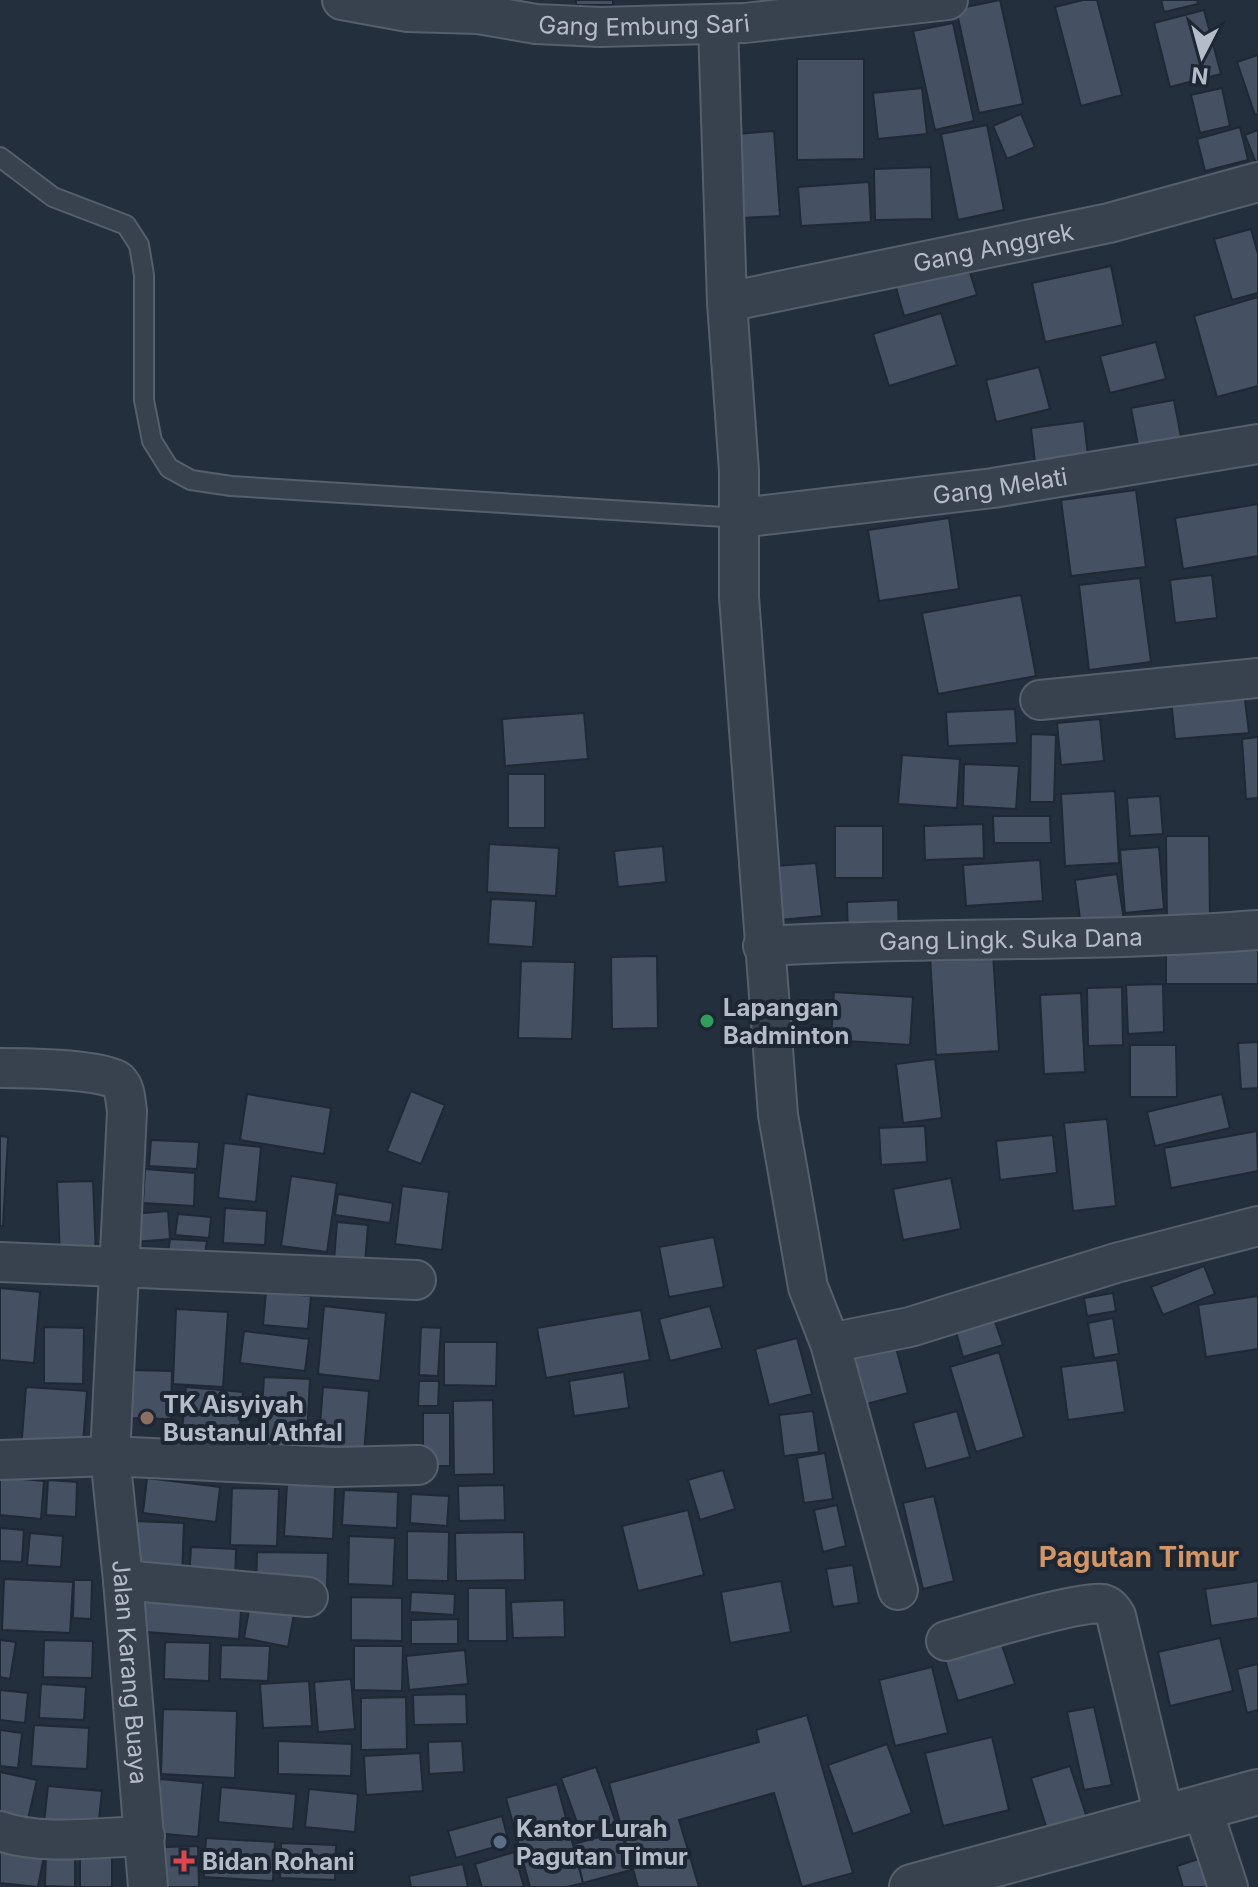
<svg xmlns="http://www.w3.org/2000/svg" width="1258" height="1887" viewBox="0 0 1258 1887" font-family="Inter,sans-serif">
	<rect width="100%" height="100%" fill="#242f3e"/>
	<!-- building -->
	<path fill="#455162" stroke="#1f2835" stroke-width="2" d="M576 0H613V5H576Z
		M1000 0 1023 104 979 113 956 9Z
		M1083 0H1097L1122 95 1081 106 1055 7Z
		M1161 0H1197L1198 4 1164 12Z
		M1204 10 1221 74 1170 87 1154 23Z
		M953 23 974 121 935 130 913 31Z
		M1258 55V114L1255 115 1237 62Z
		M797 59H864V159L797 160Z
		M922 88 927 134 878 139 873 93Z
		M1222 88 1230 126 1200 133 1191 95Z
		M1021 114 1035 147 1007 159 993 126Z
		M987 125 1004 210 958 220 941 134Z
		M1240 127 1248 160 1205 171 1197 139Z
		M1258 130V168L1245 135Z
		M774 131 780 216 742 218 736 134Z
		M931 167 932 219 875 220 874 169Z
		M869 182 871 222 801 226 798 187Z
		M1251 229 1258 254V293L1232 300 1214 239Z
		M967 263 977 295 904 316 895 284Z
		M1111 266 1123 325 1045 342 1032 283Z
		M1258 297V386L1217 397 1194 316Z
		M941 313 957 365 889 386 873 334Z
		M1156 342 1166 379 1110 393 1100 356Z
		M1039 367 1050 409 996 422 986 380Z
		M1174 400 1181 437 1138 445 1131 408Z
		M1084 421 1088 456 1035 462 1031 428Z
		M1136 490 1146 567 1071 576 1061 500Z
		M1258 504V556L1183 569 1175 518Z
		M949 518 959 589 879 601 868 530Z
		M1212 575 1217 618 1175 623 1170 580Z
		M1140 578 1151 662 1089 670 1079 585Z
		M1021 595 1036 676 938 694 922 613Z
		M1244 692 1249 733 1175 739 1171 699Z
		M1015 709 1017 743 948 746 946 712Z
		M584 713 588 759 505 766 502 719Z
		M1100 719 1104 761 1061 765 1057 723Z
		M1031 734 1056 735 1054 802H1030Z
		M1258 737V798L1246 799 1242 739Z
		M902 755 960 759 957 808 898 804Z
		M964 764 1019 766 1016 809 963 806Z
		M508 774H545V828H508Z
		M1115 791 1119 863 1065 866 1061 794Z
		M1160 796 1163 834 1130 836 1127 798Z
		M993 816H1050L1051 843H994Z
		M983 824 984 858 925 860 924 826Z
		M835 826H883V878H835Z
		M1166 836H1209L1210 923H1167Z
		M489 844 559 848 556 896 487 892Z
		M663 846 666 882 618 887 614 851Z
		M1159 847 1164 909 1125 913 1120 850Z
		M1040 860 1043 901 966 906 963 865Z
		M816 863 822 916 780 920 776 866Z
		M1117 874 1124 921 1081 927 1075 880Z
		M491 899 536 901 533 947 488 944Z
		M898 900 899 936 848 937 847 902Z
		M1166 942H1258V984H1166Z
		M993 953 999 1051 936 1055 930 957Z
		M657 956 658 1028 612 1029 611 957Z
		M521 961 575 962 572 1039 518 1038Z
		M1163 984 1164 1032 1128 1034 1126 985Z
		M1122 987 1123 1045 1088 1046 1087 988Z
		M834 992 913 997 910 1045 831 1040Z
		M1081 993 1085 1072 1044 1074 1040 995Z
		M1258 1042V1088L1241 1089 1238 1043Z
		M1130 1045H1176L1177 1097H1130Z
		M935 1059 942 1118 903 1123 896 1064Z
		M411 1091 445 1105 421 1164 387 1151Z
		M247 1094 331 1108 324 1154 240 1140Z
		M1222 1094 1230 1128 1155 1146 1147 1112Z
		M1107 1119 1116 1206 1073 1211 1064 1123Z
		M925 1126 927 1162 881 1165 879 1128Z
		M1257 1131 1258 1171 1171 1188 1164 1148Z
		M1053 1135 1057 1173 1000 1180 996 1141Z
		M0 1136 8 1137 3 1226H0Z
		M151 1140 199 1142 197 1169 149 1166Z
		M224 1143 261 1147 256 1202 218 1198Z
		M145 1169 195 1173 194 1206 143 1203Z
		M291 1176 337 1183 327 1252 281 1246Z
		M951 1178 961 1229 903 1240 893 1189Z
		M93 1181 96 1256 60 1258 57 1182Z
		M402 1186 449 1192 442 1250 395 1244Z
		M338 1194 393 1203 390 1223 335 1215Z
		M225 1208 267 1211 265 1245 223 1243Z
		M168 1211 170 1239 135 1242 133 1214Z
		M178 1214 211 1217 209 1238 175 1235Z
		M337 1222 368 1225 364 1276 333 1273Z
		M714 1237 724 1287 669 1297 659 1247Z
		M170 1239 207 1241 203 1265 167 1260Z
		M1204 1266 1215 1294 1163 1315 1151 1287Z
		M0 1288 40 1292 34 1363 0 1360Z
		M266 1292 311 1296 308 1329 263 1325Z
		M1113 1293 1116 1311 1087 1316 1084 1298Z
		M1258 1296V1349L1206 1357 1198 1305Z
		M324 1306 386 1313 380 1381 318 1374Z
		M710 1306 722 1348 670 1361 659 1319Z
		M176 1309 228 1312 223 1387 173 1384Z
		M641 1310 650 1360 546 1378 537 1328Z
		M993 1316 1003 1345 963 1357 955 1328Z
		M1113 1318 1119 1354 1094 1358 1088 1323Z
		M44 1327 84 1328 83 1384 44 1383Z
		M421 1327 441 1328 438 1376 419 1375Z
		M244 1331 309 1339 305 1371 240 1363Z
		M797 1338 812 1394 769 1405 755 1349Z
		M894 1340 908 1393 855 1407 840 1354Z
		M444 1342H497L496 1386 444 1385Z
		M999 1352 1024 1437 976 1452 950 1367Z
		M1117 1360 1125 1412 1068 1420 1061 1367Z
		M128 1370 172 1371 171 1419 127 1418Z
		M624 1372 629 1408 574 1416 569 1381Z
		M264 1377 310 1379 306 1458 259 1456Z
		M419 1381H439L438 1406H418Z
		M26 1387 87 1391 82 1456 21 1450Z
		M186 1387 243 1392 237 1459 180 1454Z
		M323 1387 369 1391 363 1466 317 1462Z
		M493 1400 494 1474 454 1475 453 1401Z
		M813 1411 819 1452 784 1456 779 1415Z
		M957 1411 970 1457 926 1469 913 1423Z
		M423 1413H450V1466H423Z
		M825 1453 833 1499 804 1503 797 1458Z
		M723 1470 735 1509 700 1520 688 1480Z
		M0 1477 44 1481 41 1519 0 1515Z
		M147 1478 220 1487 216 1522 143 1513Z
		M48 1480 77 1482 76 1517 46 1515Z
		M287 1484 335 1486 333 1539 284 1536Z
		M504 1485 505 1520 459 1521 458 1486Z
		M232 1488 279 1489 277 1546 230 1545Z
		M344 1490 398 1492 397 1528 342 1525Z
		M411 1494 449 1496 447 1526 410 1523Z
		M934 1496 954 1581 923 1589 903 1503Z
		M837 1505 846 1546 823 1552 814 1510Z
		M688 1510 704 1575 638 1591 622 1526Z
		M133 1521 184 1523 182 1576 131 1574Z
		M0 1528 24 1530 22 1562 0 1561Z
		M407 1531 449 1532 448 1581 407 1580Z
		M524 1532 525 1580 456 1581 455 1533Z
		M30 1533 63 1536 61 1567 27 1565Z
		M349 1536 395 1538 393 1586 348 1584Z
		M191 1547 236 1549 235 1582 189 1581Z
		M257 1552 328 1553 327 1587 256 1586Z
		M853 1565 859 1603 833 1607 826 1569Z
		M4 1579 73 1582 70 1633 2 1630Z
		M74 1580H92L91 1619 73 1618Z
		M781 1581 791 1632 730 1643 721 1592Z
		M1258 1581V1618L1211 1626 1205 1589Z
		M136 1588 242 1597 239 1639 133 1631Z
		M468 1588H506L507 1641H468Z
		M411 1592 455 1594 454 1615 410 1612Z
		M351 1597 402 1598V1641L351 1640Z
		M564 1600 565 1637 513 1638 511 1602Z
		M250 1605 294 1614 288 1647 244 1638Z
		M458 1619V1644H411V1620Z
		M998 1633 1015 1684 958 1701 942 1651Z
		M1220 1638 1233 1691 1170 1706 1158 1652Z
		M0 1640 16 1642 10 1679 0 1677Z
		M44 1640 93 1641 92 1678 43 1677Z
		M165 1642 210 1643 209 1681 164 1679Z
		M221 1645 270 1646 268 1681 220 1679Z
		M354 1646H403L402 1691 354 1690Z
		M465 1650 468 1684 409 1690 406 1656Z
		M1258 1664V1710L1247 1713 1237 1669Z
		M932 1667 948 1733 895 1746 879 1680Z
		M351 1679 355 1729 318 1732 314 1682Z
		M309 1681 312 1726 263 1728 260 1684Z
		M41 1684 86 1687 84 1720 39 1718Z
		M0 1690 28 1693 25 1723 0 1720Z
		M466 1694 467 1724 414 1725 413 1695Z
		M406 1697 407 1749 361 1750V1698Z
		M1094 1707 1112 1785 1084 1790 1067 1712Z
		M163 1709 237 1711 235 1778 161 1774Z
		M807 1715 853 1873 802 1887 774 1793 679 1820 699 1887H638L609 1783 759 1742 756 1730Z
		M34 1725 89 1728 87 1769 31 1766Z
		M0 1730 22 1733 18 1768 0 1766Z
		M992 1737 1009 1810 943 1826 925 1753Z
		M278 1741 352 1744 351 1776 278 1774Z
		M462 1741 464 1772 429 1774 428 1742Z
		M887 1744 912 1813 853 1834 828 1765Z
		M420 1753 423 1791 366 1795 364 1756Z
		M1070 1766 1088 1821 1048 1833 1031 1778Z
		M596 1767 616 1823 582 1836 561 1778Z
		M0 1772 37 1780 25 1832 0 1826Z
		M160 1779 203 1783 198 1837 155 1833Z
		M557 1784 583 1883 567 1887H530L506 1798Z
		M48 1786 102 1791 97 1838 43 1832Z
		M221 1787 296 1794 293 1829 218 1822Z
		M309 1789 358 1794 355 1832 305 1827Z
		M502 1816 509 1843 456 1858 448 1831Z
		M621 1831 631 1870 583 1883 574 1844Z
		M206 1838 275 1842 273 1881 204 1877Z
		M281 1843 336 1845 335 1880 280 1878Z
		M198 1846 199 1887H165L164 1847Z
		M0 1847 44 1856 38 1887 0 1883Z
		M514 1852 524 1887H482L475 1864Z
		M46 1853H75V1887L45 1886Z
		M1211 1855 1221 1887H1183L1177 1866Z
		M80 1856H112V1887H80Z
		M463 1864 468 1887H411L409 1876Z"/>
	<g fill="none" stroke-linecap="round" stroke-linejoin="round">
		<defs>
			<path id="service" d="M0 157 53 197 126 225 139 245 144 275V400L152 441 169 468 191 480 231 486 740 518"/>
			<g id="minor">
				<path id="s1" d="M342 0 408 12 478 14 536 24 600 27 745 23 948 0"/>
				<path d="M718 25 727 302 739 471V597L778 1115 808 1287 830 1343 898 1590"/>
				<path id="s2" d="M727 302 1109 223 1258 182"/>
				<path id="s3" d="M740 518 993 488 1258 444"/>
				<path d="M1040 700 1258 678"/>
				<path id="s4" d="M763 946C928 936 1093 943 1258 930"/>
				<path id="s5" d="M0 1068C21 1068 105 1069 118 1081 126 1089 125 1100 127 1111L110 1456 123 1580 148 1887"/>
				<path d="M0 1262 416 1280"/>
				<path d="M830 1343 910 1327 1116 1263 1258 1226"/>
				<path d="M0 1460 110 1456 335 1467 418 1465"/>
				<path d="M123 1580 308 1597"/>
				<path d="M946 1641C974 1633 1081 1600 1103 1604 1110 1606 1113 1611 1116 1616L1165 1820"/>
				<path d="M1202 1808 1228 1887"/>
				<path d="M0 1831C40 1846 102 1837 145 1836"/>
			</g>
			<path id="tertiary" d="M912 1887 1258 1792"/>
		</defs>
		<!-- service casing -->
		<use href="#service" stroke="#565f6c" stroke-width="22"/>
		<!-- minor casing -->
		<use href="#minor" stroke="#565f6c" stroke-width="42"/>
		<!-- tertiary casing -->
		<use href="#tertiary" stroke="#565f6c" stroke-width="48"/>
		<!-- service -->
		<use href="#service" stroke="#38414e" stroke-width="18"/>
		<!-- minor -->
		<use href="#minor" stroke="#38414e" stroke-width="38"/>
		<!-- tertiary -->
		<use href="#tertiary" stroke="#38414e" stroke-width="44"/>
	</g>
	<!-- markers -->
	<circle fill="#2e9e5b" stroke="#1d2633" stroke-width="3" cx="707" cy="1021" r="8"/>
	<circle fill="#8d6e63" stroke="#1d2633" stroke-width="3" cx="147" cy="1418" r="8"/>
	<circle fill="#5c6f8a" stroke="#1d2633" stroke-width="3" cx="500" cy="1842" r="8"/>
	<path fill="#e0444e" stroke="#1d2633" stroke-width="3" d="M180 1849h8v8h8v8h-8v8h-8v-8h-8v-8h8z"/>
	<g text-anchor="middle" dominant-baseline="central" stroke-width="8" stroke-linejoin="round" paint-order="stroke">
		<!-- street labels -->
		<g font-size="24" fill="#b4bcc9" stroke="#1d2633">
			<text stroke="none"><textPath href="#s1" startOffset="304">Gang Embung Sari</textPath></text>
			<text stroke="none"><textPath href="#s2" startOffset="272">Gang Anggrek</textPath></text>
			<text stroke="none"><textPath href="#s3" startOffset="262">Gang Melati</textPath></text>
			<text stroke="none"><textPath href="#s4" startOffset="248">Gang Lingk. Suka Dana</textPath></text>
			<text stroke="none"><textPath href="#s5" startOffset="714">Jalan Karang Buaya</textPath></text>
		</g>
		<!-- poi labels -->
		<g font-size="24" font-weight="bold" fill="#b4bcc9" stroke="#1d2633" text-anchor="start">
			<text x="723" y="1007">Lapangan<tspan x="723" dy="28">Badminton</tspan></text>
			<text x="163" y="1404">TK Aisyiyah<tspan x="163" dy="28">Bustanul Athfal</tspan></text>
			<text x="516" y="1828">Kantor Lurah<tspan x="516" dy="28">Pagutan Timur</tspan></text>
			<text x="202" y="1861">Bidan Rohani</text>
		</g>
		<!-- quarter labels -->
		<g font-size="28" font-weight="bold" fill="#d59563" stroke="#1d2633">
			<text x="1139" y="1557">Pagutan Timur</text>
		</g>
	</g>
	<!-- north arrow -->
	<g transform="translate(1202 56) rotate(186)" stroke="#1d2633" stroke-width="6" paint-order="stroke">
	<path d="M0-6L14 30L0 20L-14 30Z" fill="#b4bcc9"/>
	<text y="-12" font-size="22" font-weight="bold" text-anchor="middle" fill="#b4bcc9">N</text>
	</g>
</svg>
